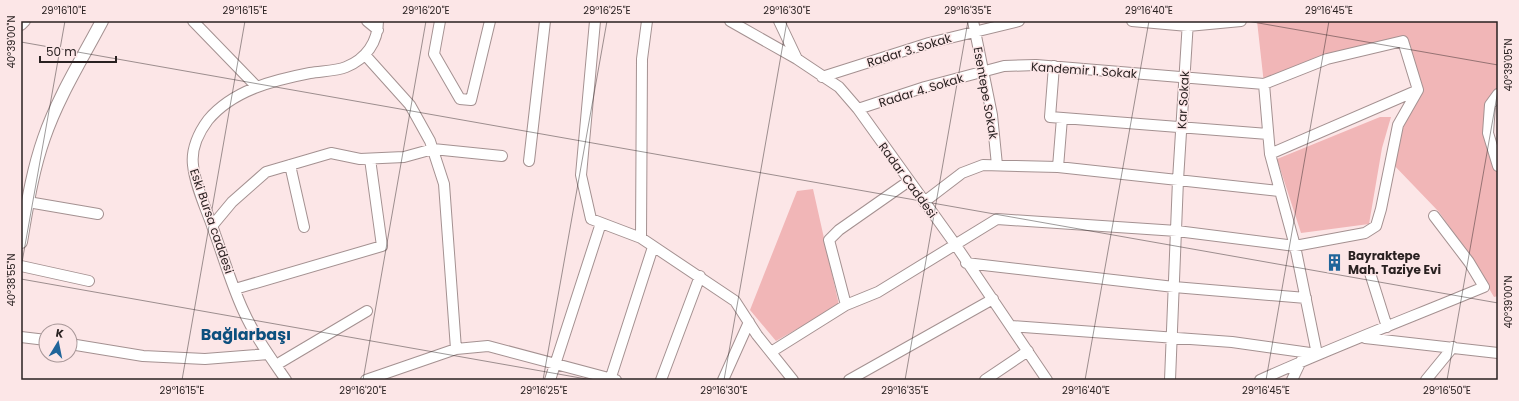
<svg xmlns="http://www.w3.org/2000/svg" width="1519" height="401" viewBox="0 0 1519 401" font-family="Poppins,sans-serif">
	<rect width="100%" height="100%" fill="#fce6e7"/>
	<!-- green -->
	<path fill="#f1b6b7" d="M1257 21H1498V94L1488 133 1498 166V296L1494 297 1467 251 1439 212 1390 161 1398 125 1418 90 1403 41 1327 59 1264 84Z
		M1380 117H1391L1382 148 1369 224 1301 233 1277 159Z
		M813 189 839 305 776 341 750 310 797 191Z"/>
	<g fill="none" stroke-linecap="round" stroke-linejoin="round">
		<defs>
			<path id="minor" d="M193 21 257 87
				M367 21 378 30
				M440 21 434 54 460 99 471 100 490 21
				M595 21 581 175 591 219 641 238 735 301 757 335 793 380
				M730 21 797 59 839 87 858 109 955 244 1047 380
				M779 21 797 59
				M973 21 992 115 997 165
				M1132 21 1188 26 1241 21
				M21 25 25 21
				M366 56 410 105 430 141 444 184 456 349
				M1054 66 1050 117 1268 134
				M822 77 929 43 1019 21
				M1498 94 1490 105 1488 133 1498 166
				M858 109 925 87 1004 66 1036 65 1264 84 1327 59 1403 41 1418 90
				M529 161 545 21
				M290 165 304 227
				M1058 167 1062 118
				M28 202 98 214
				M924 202 962 173 983 165 1058 167 1279 191
				M212 226 232 202 266 172 331 153 360 159 404 157 433 149 502 156
				M641 238 642 59 647 21
				M966 263 1174 287 1306 298
				M21 266 89 281
				M1370 273 1387 327
				M235 289 382 246 370 159
				M846 305 829 240 839 230 909 181
				M1011 326 1232 342 1317 354 1295 246 1270 154 1264 84
				M21 337 46 340
				M1365 338 1498 353
				M70 344 143 356 205 359 268 354
				M771 352 846 305 878 292 997 219 1177 231 1295 246 1365 233 1376 226 1381 209 1398 125 1418 90 1270 154
				M276 365 367 311
				M286 380C271 358 254 335 243 310 232 286 224 259 215 234 208 213 195 186 193 165 191 149 199 132 208 120 233 90 274 80 310 73 322 71 336 71 346 67 366 59 378 42 378 21
				M366 380 456 349 488 346 616 380
				M550 380 601 223
				M610 380 653 247
				M661 380 700 276
				M723 380 749 322
				M849 380 993 299
				M985 380 1028 351
				M1170 380 1178 180 1188 21
				M1260 380C1333 347 1409 318 1484 287L1469 262 1434 216
				M1292 380 1301 361
				M1426 380 1453 347"/>
			<path id="tertiary" d="M21 242C27 207 32 172 44 138 58 97 82 59 102 21"/>
		</defs>
		<!-- minor casing -->
		<use href="#minor" stroke="#a49191" stroke-width="12"/>
		<!-- tertiary casing -->
		<use href="#tertiary" stroke="#a49191" stroke-width="14"/>
		<!-- minor -->
		<use href="#minor" stroke="#fff" stroke-width="10"/>
		<!-- tertiary -->
		<use href="#tertiary" stroke="#fff" stroke-width="12"/>
	</g>
	<!-- ticks -->
	<path fill="none" stroke="#292121" stroke-width="1" stroke-opacity="0.45" d="M1247 21 1498 65M21 42 1498 303M21 268 65 21M21 279 592 380M182 380 245 21M363 380 426 21M543 380 607 21M724 380 787 21M905 380 968 21M1085 380 1149 21M1266 380 1329 21M1447 380 1498 90"/>
	<!-- icons -->
	<defs>
		<symbol id="building-bare" viewBox="-9 -9 18 18"><path d="M-4-6H4V6H1V3H-1V6H-4ZM-2.5-4.3h1.7v1.8h-1.7ZM.8-4.3h1.7v1.8H.8ZM-2.5-1h1.7V.8h-1.7ZM.8-1h1.7V.8H.8Z" fill="#20659a" stroke="#fce6e7" stroke-width="2.5" paint-order="stroke"/></symbol>
	</defs>
	<g fill-rule="evenodd">
		<use href="#building-bare" x="1322" y="250" width="25" height="25"/>
	</g>
	<g text-anchor="middle" dominant-baseline="central" stroke-width="3" stroke-linejoin="round" paint-order="stroke">
		<!-- street labels -->
		<g font-size="12" fill="#292121" stroke="#fce6e7">
			<text transform="translate(909 50) rotate(-17)">Radar 3. Sokak</text>
			<text transform="translate(1084 70) rotate(4)">Kandemir 1. Sokak</text>
			<text transform="translate(921 90) rotate(-17)">Radar 4. Sokak</text>
			<text transform="translate(986 93) rotate(80)">Esentepe Sokak</text>
			<text transform="translate(1183 100) rotate(-87)">Kar Sokak</text>
			<text transform="translate(908 180) rotate(54)">Radar Caddesi</text>
			<text transform="translate(212 221) rotate(71)">Eski Bursa caddesi</text>
		</g>
		<!-- poi labels -->
		<g font-size="12" font-weight="bold" fill="#292121" stroke="#fce6e7" text-anchor="start">
			<text x="1348" y="255">Bayraktepe<tspan x="1348" dy="14">Mah. Taziye Evi</tspan></text>
		</g>
		<!-- district labels -->
		<g font-size="16" font-weight="bold" fill="#0c4f7e" stroke="#fce6e7">
			<text x="246" y="334">Bağlarbaşı</text>
		</g>
	</g>
	<!-- border -->
	<rect width="1519" height="401" fill="none" stroke="#fce6e7" stroke-width="44"/>
	<!-- north arrow -->
	<g transform="translate(58 343) rotate(10)"><circle r="19" fill="#fce6e7" stroke="#a89798"/>
	<path d="M0-3L7 15L0 10L-7 15Z" fill="#20659a"/>
	<text y="-6" font-size="11" font-weight="bold" text-anchor="middle" fill="#292121">K</text>
	</g>
	<!-- scale -->
	<path d="M40 56v6h76v-6" fill="none" stroke="#292121" stroke-width="2"/>
	<text x="46" y="56" font-size="12" fill="#292121" stroke="#fce6e7" stroke-width="3" paint-order="stroke">50 m</text>
	<rect x="22" y="22" width="1475" height="357" fill="none" stroke="#292121" stroke-width="1.5"/>
	<g font-size="10" text-anchor="middle" fill="#292121">
		<text x="64" y="14">29°16'10"E</text>
		<text x="245" y="14">29°16'15"E</text>
		<text x="426" y="14">29°16'20"E</text>
		<text x="607" y="14">29°16'25"E</text>
		<text x="787" y="14">29°16'30"E</text>
		<text x="968" y="14">29°16'35"E</text>
		<text x="1149" y="14">29°16'40"E</text>
		<text x="1329" y="14">29°16'45"E</text>
		<text transform="translate(11 42) rotate(-90)" y="4">40°39'00"N</text>
		<text transform="translate(1508 65) rotate(-90)" y="4">40°39'05"N</text>
		<text transform="translate(11 280) rotate(-90)" y="4">40°38'55"N</text>
		<text transform="translate(1508 302) rotate(-90)" y="4">40°39'00"N</text>
		<text x="182" y="394">29°16'15"E</text>
		<text x="363" y="394">29°16'20"E</text>
		<text x="544" y="394">29°16'25"E</text>
		<text x="724" y="394">29°16'30"E</text>
		<text x="905" y="394">29°16'35"E</text>
		<text x="1086" y="394">29°16'40"E</text>
		<text x="1266" y="394">29°16'45"E</text>
		<text x="1447" y="394">29°16'50"E</text>
	</g>
</svg>
